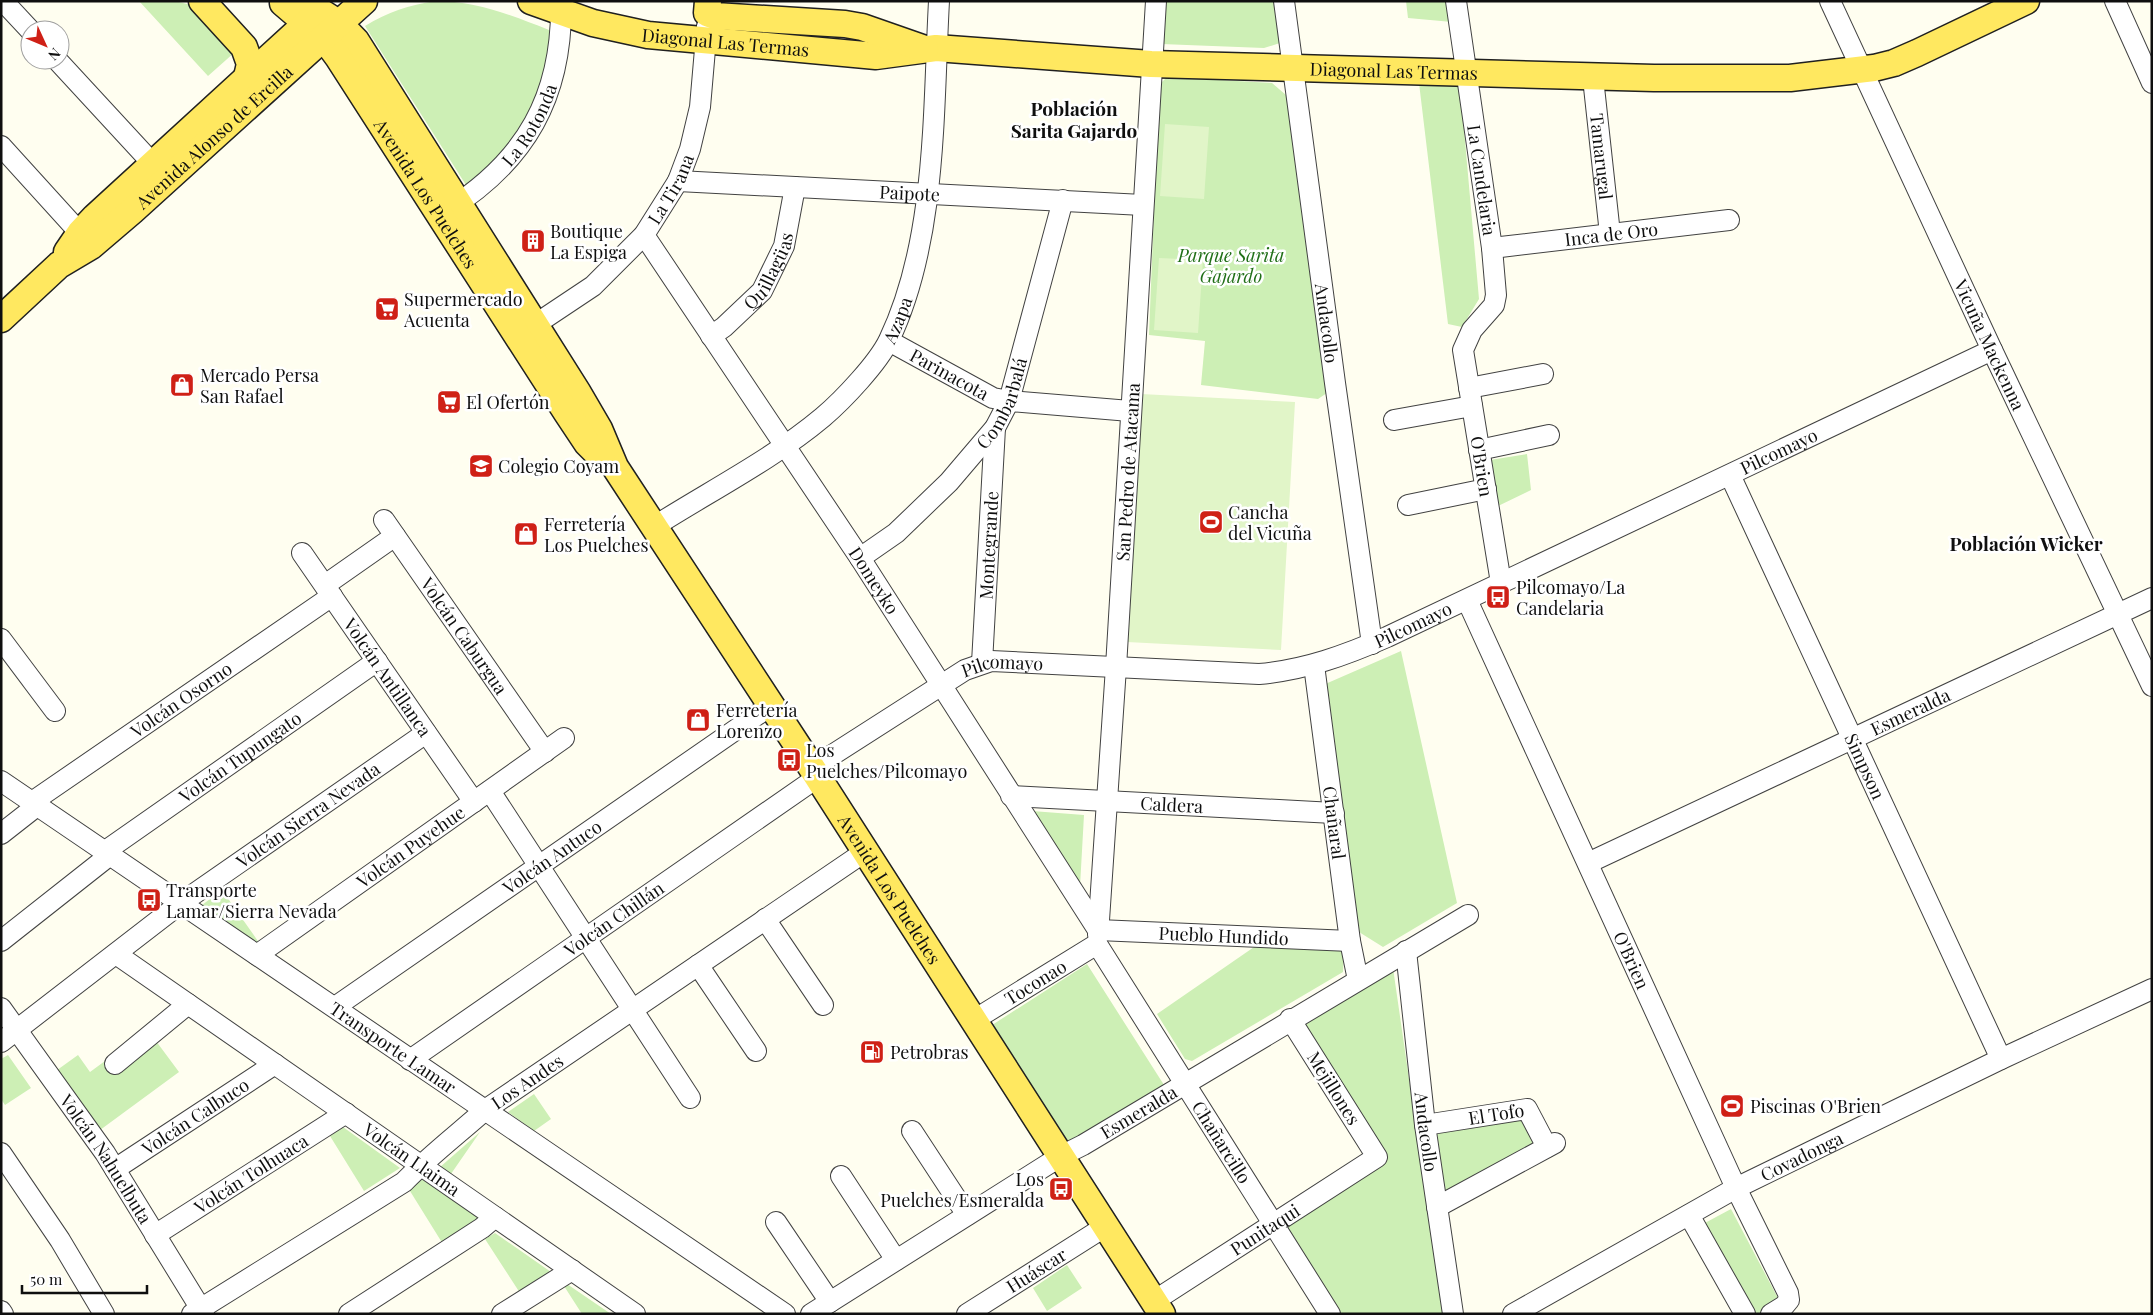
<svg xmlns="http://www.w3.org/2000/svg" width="2153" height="1315" viewBox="0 0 2153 1315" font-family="'Playfair Display',serif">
	<rect width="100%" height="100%" fill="#fffef0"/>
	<!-- green -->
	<path fill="#cdefb5" d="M139 1H175L191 5 235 52 208 76Z
		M435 1C476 1 511 15 549 30 554 44 548 58 544 71 541 81 538 92 535 101 522 133 494 165 466 185L365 26C388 12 409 5 435 1Z
		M1161 1H1274L1280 43 1264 48 1161 44Z
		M1406 1H1449L1452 22 1408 18Z
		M1167 77 1272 83 1286 95 1330 391 1318 399 1201 385 1205 341 1149 335 1159 85Z
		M1419 83 1460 84 1479 299 1462 327 1448 324Z
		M1527 454 1531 490 1496 507 1490 460Z
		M1401 651 1457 903 1383 947 1359 932 1323 685Z
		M1019 810 1084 815 1079 904Z
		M222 890 260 944 256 947 198 908Z
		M1257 945 1344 948 1343 972 1192 1061 1185 1059 1157 1014Z
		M1087 964 1164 1085 1065 1148 989 1027Z
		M1393 968 1443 1314H1336L1282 1225 1386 1157 1303 1020Z
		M156 1041 179 1072 96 1133 53 1073 78 1055 90 1072 105 1061 113 1071Z
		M8 1055 31 1088 5 1105 1 1099V1059Z
		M534 1094 551 1119 534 1131 508 1112Z
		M1523 1117 1537 1146 1445 1195 1437 1133Z
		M343 1127 400 1168 364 1191 330 1136Z
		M480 1132 444 1184 431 1175Z
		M416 1175 488 1223 446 1249 405 1183Z
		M1731 1209 1780 1302 1759 1314H1750L1703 1224Z
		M495 1233 551 1272 520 1293 485 1239Z
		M1067 1265 1082 1288 1047 1311 1033 1288Z
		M567 1284 611 1314H582L564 1286Z"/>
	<!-- pitch -->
	<path fill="#e1f5c8" d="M1165 124 1209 127 1204 199 1160 196Z
		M1159 258 1203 260 1198 333 1154 330Z
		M1141 394 1295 402 1281 650 1127 642Z"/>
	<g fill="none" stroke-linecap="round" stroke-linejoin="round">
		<defs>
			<g id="minor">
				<path d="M3 1 30 30"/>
				<path id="s1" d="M1284 1 1335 383 1372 644"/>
				<path id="s2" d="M1456 1 1492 248 1496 295 1494 305 1472 330 1463 350 1501 583"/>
				<path id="s3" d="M1830 1 1992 350 2152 686"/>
				<path d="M2115 1 2152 83"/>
				<path d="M57 60 153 164"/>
				<path id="s4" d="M1593 78 1610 234"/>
				<path d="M1 146 80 233"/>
				<path id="s5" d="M678 181 1143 205"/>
				<path id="s6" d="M446 211C526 161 563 96 561 1"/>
				<path id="s7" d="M644 235 860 558 1098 930 1350 941"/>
				<path id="s8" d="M1492 248 1729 220"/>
				<path id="s9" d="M536 324 593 286 644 235 678 181 690 149 700 107 707 26"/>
				<path id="s10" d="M711 336 724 327 762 291 784 246 795 187"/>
				<path id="s11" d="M889 341 993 398 1009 401 1130 411"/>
				<path d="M1469 388 1543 374"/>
				<path d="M1394 420 1472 406"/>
				<path d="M1479 450 1549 435"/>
				<path id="s12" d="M1730 475 2001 1059"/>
				<path d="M1408 505 1486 489"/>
				<path id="s13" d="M384 520 545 752"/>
				<path id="s14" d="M655 526C710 491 773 459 823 417 843 400 878 363 889 340 937 240 933 110 939 1"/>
				<path id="s15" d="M302 553 474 802"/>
				<path id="s16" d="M860 558 896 533 949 482 995 428 1009 401 1063 200"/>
				<path d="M325 585 395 536"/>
				<path id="s17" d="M1467 600 1736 1188 1788 1293 1789 1300 1784 1306 1771 1314"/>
				<path d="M1 639 55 711"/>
				<path id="s18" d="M982 663 995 428"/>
				<path id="s19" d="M1314 665 1350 941 1358 980"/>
				<path id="s20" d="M812 768 965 670 991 661 1259 674C1305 670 1346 655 1387 637L1992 350"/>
				<path id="s21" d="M1 781 785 1314"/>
				<path d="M490 791 690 1098"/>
				<path id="s22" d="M1011 796 1334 813"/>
				<path id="s23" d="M32 802 332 596"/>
				<path d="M1 834 38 805"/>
				<path id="s24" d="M104 852 377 661"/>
				<path id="s25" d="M1588 863 2152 598"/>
				<path d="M765 919 823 1005"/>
				<path id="s26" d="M1098 935 1116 667 1156 1"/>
				<path d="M1 941 110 855"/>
				<path id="s27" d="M1097 944 1330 1314"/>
				<path id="s28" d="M1406 951 1425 1125 1453 1314"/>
				<path id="s29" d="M116 954 635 1314"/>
				<path id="s30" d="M257 955 564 738"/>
				<path d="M698 965 756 1051"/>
				<path id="s31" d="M335 1007 770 706"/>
				<path id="s32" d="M1 1008 105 1153 204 1314"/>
				<path id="s33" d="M974 1020 1097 944"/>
				<path id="s34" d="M1 1042 181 903 426 733"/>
				<path id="s35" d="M410 1060 818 777"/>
				<path d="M115 1064 188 1004"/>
				<path id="s36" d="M1425 1125 1527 1109 1547 1147"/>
				<path d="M912 1131 967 1215"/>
				<path d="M1 1153 60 1240 104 1314"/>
				<path id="s37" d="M115 1169 275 1064"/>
				<path d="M841 1176 896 1260"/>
				<path d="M1437 1207 1555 1143"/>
				<path d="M1689 1215 1745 1314"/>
				<path d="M776 1222 830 1302"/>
				<path id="s38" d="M155 1235 346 1113"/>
				<path id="s39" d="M1154 1301 1377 1157 1290 1019"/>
				<path d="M1 1311 3 1314"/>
				<path id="s40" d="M192 1314 404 1182C429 1156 458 1134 485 1110L866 851"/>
				<path d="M349 1314 482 1228 495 1217"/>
				<path d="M502 1314 572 1270"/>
				<path id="s41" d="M811 1314 1061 1156 1083 1145 1468 915"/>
				<path id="s42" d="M967 1314 1106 1226"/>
				<path id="s43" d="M1513 1314 1736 1188 2001 1059 2152 989"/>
			</g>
			<g id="major">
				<path d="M202 1 244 47 250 64 247 77"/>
				<path id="s44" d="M298 1C322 10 339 22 356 41L578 393 599 429 615 467 801 751 1162 1314"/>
				<path id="s45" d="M531 1 593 23 648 35 876 56 936 48 1151 64 1654 78H1790L1874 68 1894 63 1917 53 2026 1"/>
				<path d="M708 1 707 13 715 16 845 24 862 27 925 49"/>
				<path id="s46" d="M283 3 324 38 338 57 567 413 587 443 602 458"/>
				<path d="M67 252 80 233 95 217 319 12"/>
				<path id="s47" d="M1 319 59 265 91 246 132 211 364 1"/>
			</g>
		</defs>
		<!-- minor casing -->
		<use href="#minor" stroke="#424242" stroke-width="22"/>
		<!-- major casing -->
		<use href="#major" stroke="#202020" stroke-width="29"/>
		<!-- minor -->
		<use href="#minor" stroke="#fff" stroke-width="20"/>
		<!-- major -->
		<use href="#major" stroke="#ffe860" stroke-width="26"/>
	</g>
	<!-- icons -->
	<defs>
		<symbol id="building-square" viewBox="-11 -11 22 22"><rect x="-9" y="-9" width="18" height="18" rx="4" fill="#cf2016" stroke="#fff"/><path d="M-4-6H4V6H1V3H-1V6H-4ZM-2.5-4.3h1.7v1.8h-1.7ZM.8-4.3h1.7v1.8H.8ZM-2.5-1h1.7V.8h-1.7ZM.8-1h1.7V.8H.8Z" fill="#fff"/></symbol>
		<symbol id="supermarket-square" viewBox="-11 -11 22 22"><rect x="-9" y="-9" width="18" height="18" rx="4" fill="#cf2016" stroke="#fff"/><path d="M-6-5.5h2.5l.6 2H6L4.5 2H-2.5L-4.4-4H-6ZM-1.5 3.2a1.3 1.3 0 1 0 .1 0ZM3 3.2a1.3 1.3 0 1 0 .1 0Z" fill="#fff"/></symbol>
		<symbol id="shop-square" viewBox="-11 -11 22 22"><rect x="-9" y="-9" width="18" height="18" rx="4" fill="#cf2016" stroke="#fff"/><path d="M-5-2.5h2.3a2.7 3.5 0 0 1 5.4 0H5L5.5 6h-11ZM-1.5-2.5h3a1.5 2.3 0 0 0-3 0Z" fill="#fff"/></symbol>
		<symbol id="school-square" viewBox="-11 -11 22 22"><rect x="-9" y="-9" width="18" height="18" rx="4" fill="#cf2016" stroke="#fff"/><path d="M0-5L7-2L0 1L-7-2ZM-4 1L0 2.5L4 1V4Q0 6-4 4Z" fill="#fff"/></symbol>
		<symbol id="stadium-square" viewBox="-11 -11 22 22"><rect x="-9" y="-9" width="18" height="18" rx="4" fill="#cf2016" stroke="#fff"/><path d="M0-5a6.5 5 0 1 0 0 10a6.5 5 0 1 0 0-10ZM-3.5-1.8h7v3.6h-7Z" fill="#fff"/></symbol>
		<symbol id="bus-square" viewBox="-11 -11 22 22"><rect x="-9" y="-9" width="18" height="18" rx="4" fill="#cf2016" stroke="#fff"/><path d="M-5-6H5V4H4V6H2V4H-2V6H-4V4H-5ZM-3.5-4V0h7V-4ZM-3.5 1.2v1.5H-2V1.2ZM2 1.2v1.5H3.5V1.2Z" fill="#fff"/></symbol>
		<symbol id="fuel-square" viewBox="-11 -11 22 22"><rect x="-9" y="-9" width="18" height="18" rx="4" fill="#cf2016" stroke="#fff"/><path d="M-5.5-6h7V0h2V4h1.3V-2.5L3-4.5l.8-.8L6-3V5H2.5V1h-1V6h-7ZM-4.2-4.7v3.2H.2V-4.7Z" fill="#fff"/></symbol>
	</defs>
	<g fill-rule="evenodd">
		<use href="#building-square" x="519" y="227" width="28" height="28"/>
		<use href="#supermarket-square" x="373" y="295" width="28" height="28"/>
		<use href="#shop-square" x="168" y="371" width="28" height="28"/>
		<use href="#supermarket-square" x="435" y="388" width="28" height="28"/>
		<use href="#school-square" x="467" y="452" width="28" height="28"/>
		<use href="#stadium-square" x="1197" y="508" width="28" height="28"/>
		<use href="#shop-square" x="512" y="520" width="28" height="28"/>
		<use href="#bus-square" x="1484" y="583" width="28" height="28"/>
		<use href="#shop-square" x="684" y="706" width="28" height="28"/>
		<use href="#bus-square" x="775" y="746" width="28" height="28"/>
		<use href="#bus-square" x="135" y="886" width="28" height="28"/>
		<use href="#fuel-square" x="858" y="1038" width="28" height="28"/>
		<use href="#stadium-square" x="1718" y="1092" width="28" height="28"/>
		<use href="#bus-square" x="1047" y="1175" width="28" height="28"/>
	</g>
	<g text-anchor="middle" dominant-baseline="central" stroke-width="5" stroke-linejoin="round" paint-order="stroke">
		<!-- street labels -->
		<g font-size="18" fill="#0f0f0f" stroke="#fff">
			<text stroke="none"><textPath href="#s45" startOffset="200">Diagonal Las Termas</textPath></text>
			<text stroke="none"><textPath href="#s45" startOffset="870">Diagonal Las Termas</textPath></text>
			<text stroke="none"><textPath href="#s6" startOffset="122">La Rotonda</textPath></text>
			<text stroke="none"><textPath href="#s47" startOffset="281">Avenida Alonso de Ercilla</textPath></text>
			<text stroke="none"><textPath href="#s4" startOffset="79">Tamarugal</textPath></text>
			<text stroke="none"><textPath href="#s2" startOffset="181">La Candelaria</textPath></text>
			<text stroke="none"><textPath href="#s9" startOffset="194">La Tirana</textPath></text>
			<text stroke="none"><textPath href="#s5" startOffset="232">Paipote</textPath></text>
			<text stroke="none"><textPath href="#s46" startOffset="240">Avenida Los Puelches</textPath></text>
			<text stroke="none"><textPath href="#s8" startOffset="120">Inca de Oro</textPath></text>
			<text stroke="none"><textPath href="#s10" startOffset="89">Quillagüas</textPath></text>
			<text stroke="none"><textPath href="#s14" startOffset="324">Azapa</textPath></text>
			<text stroke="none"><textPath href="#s1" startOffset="325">Andacollo</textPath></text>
			<text stroke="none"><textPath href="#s3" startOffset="379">Vicuña Mackenna</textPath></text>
			<text stroke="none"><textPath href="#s11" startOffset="69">Parinacota</textPath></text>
			<text stroke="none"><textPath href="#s16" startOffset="214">Combarbalá</textPath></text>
			<text stroke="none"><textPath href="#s20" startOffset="1045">Pilcomayo</textPath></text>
			<text stroke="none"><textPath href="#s2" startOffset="480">O'Brien</textPath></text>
			<text stroke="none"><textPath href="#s26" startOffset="464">San Pedro de Atacama</textPath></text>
			<text stroke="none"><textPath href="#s18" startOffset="118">Montegrande</textPath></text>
			<text stroke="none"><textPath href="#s7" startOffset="415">Domeyko</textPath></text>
			<text stroke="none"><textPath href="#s20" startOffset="640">Pilcomayo</textPath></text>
			<text stroke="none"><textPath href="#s13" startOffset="141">Volcán Caburgua</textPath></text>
			<text stroke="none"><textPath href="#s20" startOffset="220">Pilcomayo</textPath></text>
			<text stroke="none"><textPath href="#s15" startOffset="151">Volcán Antillanca</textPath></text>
			<text stroke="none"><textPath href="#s23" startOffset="181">Volcán Osorno</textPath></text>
			<text stroke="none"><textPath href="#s25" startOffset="356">Esmeralda</textPath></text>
			<text stroke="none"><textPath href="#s24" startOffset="166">Volcán Tupungato</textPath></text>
			<text stroke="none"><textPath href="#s12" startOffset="321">Simpson</textPath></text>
			<text stroke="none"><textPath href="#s22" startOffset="161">Caldera</textPath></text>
			<text stroke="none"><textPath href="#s34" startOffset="382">Volcán Sierra Nevada</textPath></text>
			<text stroke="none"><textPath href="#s19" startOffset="159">Chañaral</textPath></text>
			<text stroke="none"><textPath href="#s30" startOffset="188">Volcán Puyehue</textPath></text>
			<text stroke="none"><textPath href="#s31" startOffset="264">Volcán Antuco</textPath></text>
			<text stroke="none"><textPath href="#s44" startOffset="1074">Avenida Los Puelches</textPath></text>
			<text stroke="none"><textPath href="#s35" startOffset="248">Volcán Chillán</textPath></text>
			<text stroke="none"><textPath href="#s7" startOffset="956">Pueblo Hundido</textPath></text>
			<text stroke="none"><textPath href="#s17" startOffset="396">O'Brien</textPath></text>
			<text stroke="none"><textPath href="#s33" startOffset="72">Toconao</textPath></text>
			<text stroke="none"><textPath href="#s21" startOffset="474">Transporte Lamar</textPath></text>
			<text stroke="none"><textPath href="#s40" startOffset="409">Los Andes</textPath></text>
			<text transform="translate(1334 1088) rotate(58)">Mejillones</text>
			<text stroke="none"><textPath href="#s41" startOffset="385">Esmeralda</textPath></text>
			<text stroke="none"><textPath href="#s37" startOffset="96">Volcán Calbuco</textPath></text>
			<text stroke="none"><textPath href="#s36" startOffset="72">El Tofo</textPath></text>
			<text stroke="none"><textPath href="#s28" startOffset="182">Andacollo</textPath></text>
			<text stroke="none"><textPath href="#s27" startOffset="234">Chañarcillo</textPath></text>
			<text stroke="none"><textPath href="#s43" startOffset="329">Covadonga</textPath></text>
			<text stroke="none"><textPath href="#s32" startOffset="184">Volcán Nahuelbuta</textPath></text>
			<text stroke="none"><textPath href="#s29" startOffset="360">Volcán Llaima</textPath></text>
			<text stroke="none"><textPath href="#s38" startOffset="114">Volcán Tolhuaca</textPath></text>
			<text stroke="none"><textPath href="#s39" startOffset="132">Punitaqui</textPath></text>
			<text stroke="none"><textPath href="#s42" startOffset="82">Huáscar</textPath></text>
		</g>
		<!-- poi labels -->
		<g font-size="18" fill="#0f0f0f" stroke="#fff" text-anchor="start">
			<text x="550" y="231">Boutique<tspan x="550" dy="21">La Espiga</tspan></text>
			<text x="404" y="299">Supermercado<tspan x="404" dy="21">Acuenta</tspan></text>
			<text x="200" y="375">Mercado Persa<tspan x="200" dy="21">San Rafael</tspan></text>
			<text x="466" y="402">El Ofertón</text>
			<text x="498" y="466">Colegio Coyam</text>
			<text x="1228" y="512">Cancha<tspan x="1228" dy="21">del Vicuña</tspan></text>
			<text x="544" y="524">Ferretería<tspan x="544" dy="21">Los Puelches</tspan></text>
			<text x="1516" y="587">Pilcomayo/La<tspan x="1516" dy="21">Candelaria</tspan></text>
			<text x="716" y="710">Ferretería<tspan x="716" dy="21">Lorenzo</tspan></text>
			<text x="806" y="750">Los<tspan x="806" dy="21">Puelches/Pilcomayo</tspan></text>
			<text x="166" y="890">Transporte<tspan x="166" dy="21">Lamar/Sierra Nevada</tspan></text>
			<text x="890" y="1052">Petrobras</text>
			<text x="1750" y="1106">Piscinas O'Brien</text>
			<text x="1044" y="1179" text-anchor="end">Los<tspan x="1044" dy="21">Puelches/Esmeralda</tspan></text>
		</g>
		<!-- park labels -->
		<g font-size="18" font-style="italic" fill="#206f17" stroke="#fff">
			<text x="1231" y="255">Parque Sarita<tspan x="1231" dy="21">Gajardo</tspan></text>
		</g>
		<!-- neighbourhood labels -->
		<g font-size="19" font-weight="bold" fill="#0f0f0f" stroke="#fff">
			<text x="1074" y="108">Población<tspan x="1074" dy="22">Sarita Gajardo</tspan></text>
			<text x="2026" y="543">Población Wicker</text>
		</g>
	</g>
	<!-- border -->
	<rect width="2153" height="1315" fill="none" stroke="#0f0f0f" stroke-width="5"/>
	<!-- north arrow -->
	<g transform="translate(45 45) rotate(134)"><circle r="24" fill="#ffffff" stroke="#9f9f9f"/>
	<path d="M0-4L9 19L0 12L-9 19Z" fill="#cf2016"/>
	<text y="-8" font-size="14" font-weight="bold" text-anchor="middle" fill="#0f0f0f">N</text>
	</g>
	<!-- scale -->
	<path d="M22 1285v8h125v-8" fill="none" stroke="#0f0f0f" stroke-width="2.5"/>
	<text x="30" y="1285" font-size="15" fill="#0f0f0f" stroke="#ffffff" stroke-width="4" paint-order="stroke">50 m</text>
</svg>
